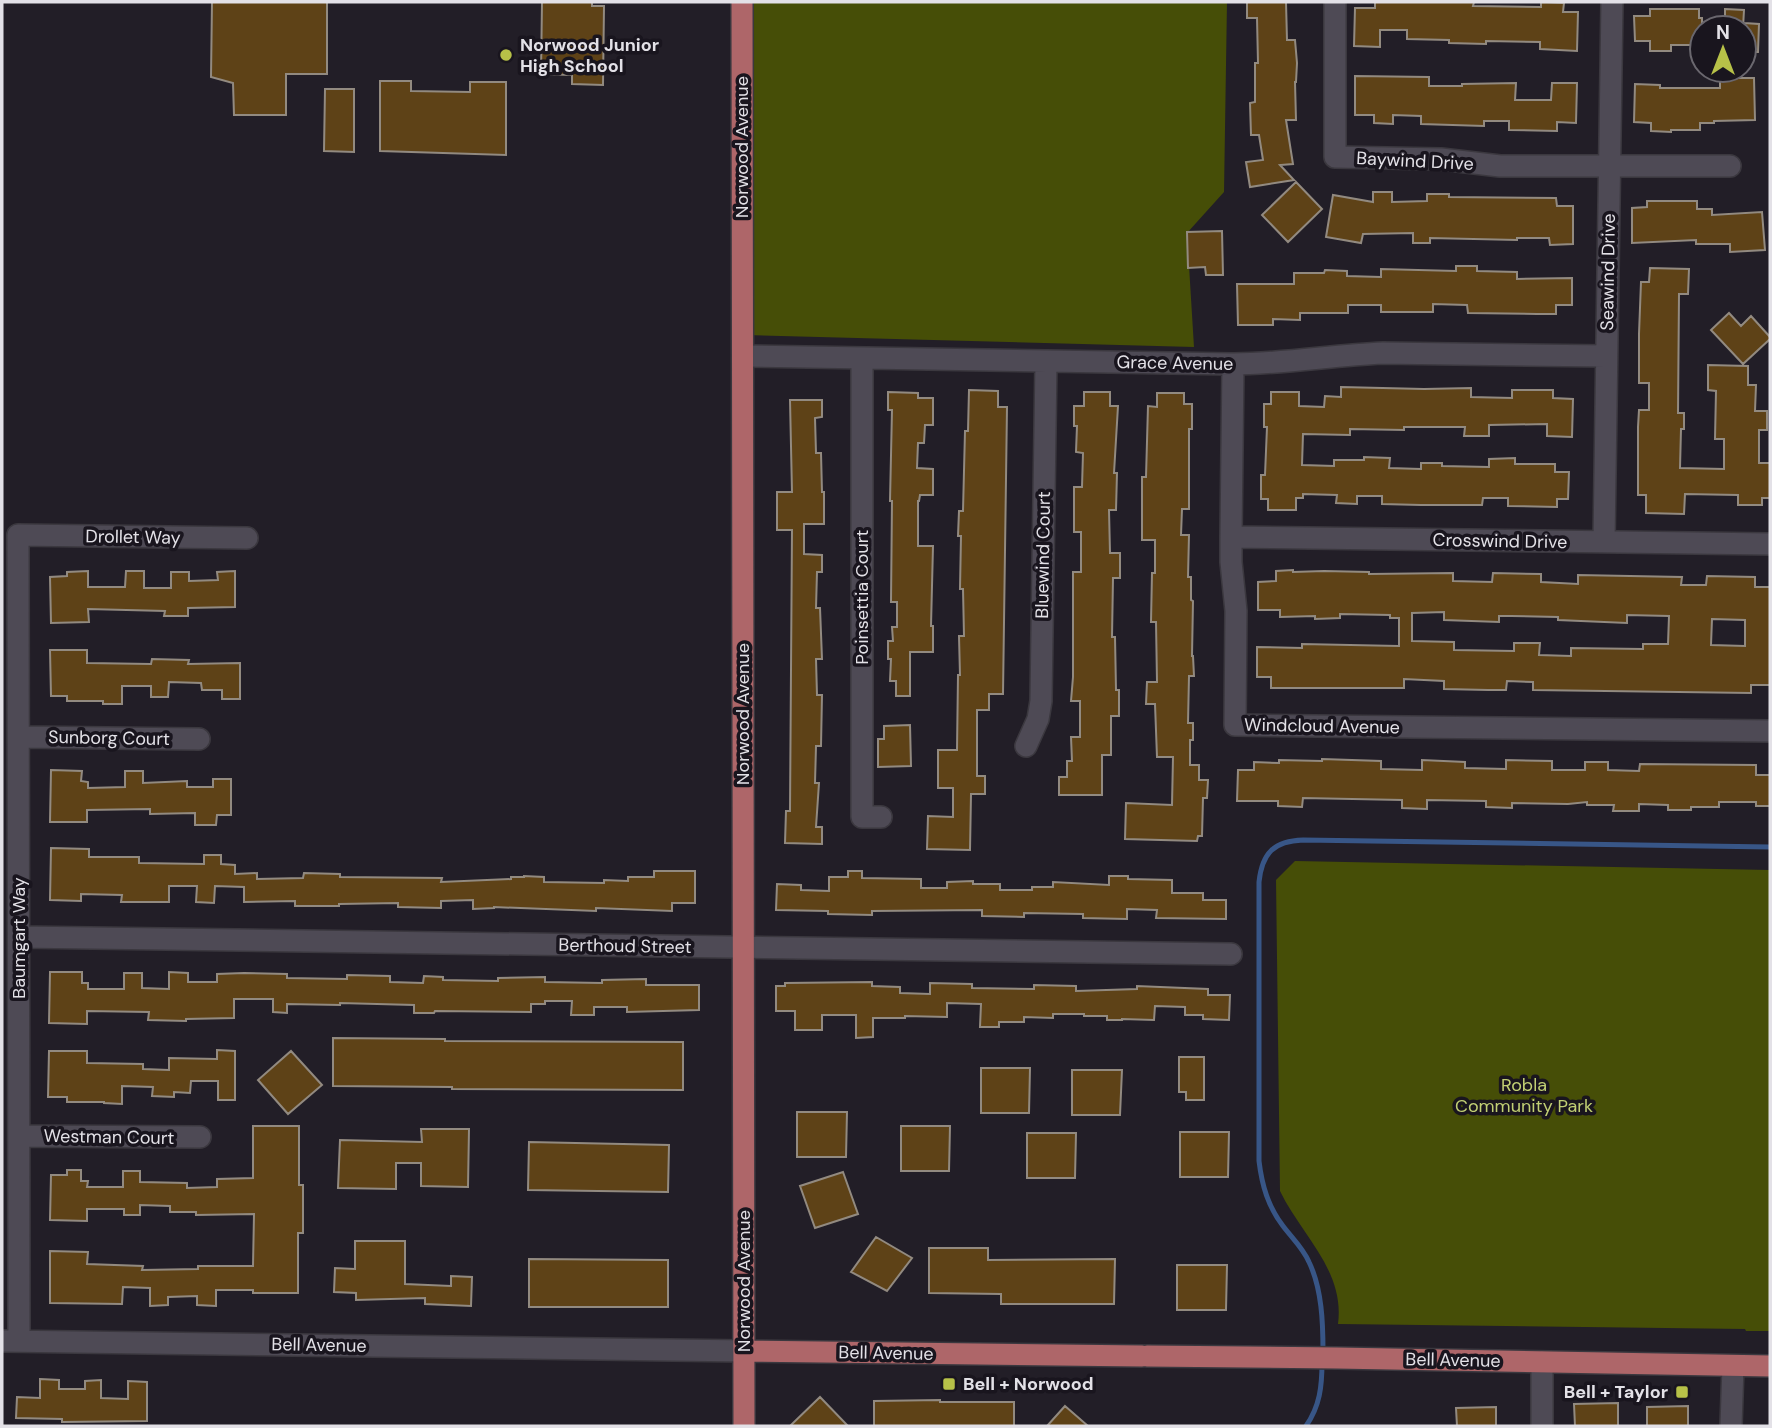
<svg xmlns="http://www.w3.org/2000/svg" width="1772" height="1428" viewBox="0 0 1772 1428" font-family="'DM Sans',sans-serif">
	<rect width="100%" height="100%" fill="#221e27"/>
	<!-- green -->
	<path fill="#464e07" d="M744 2H1227L1224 192 1187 233 1194 347 746 335Z
		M1295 861 1770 870V1331H1746L1745 1329 1338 1324C1345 1270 1301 1235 1280 1191L1276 880Z"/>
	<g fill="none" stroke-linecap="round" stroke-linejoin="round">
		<!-- stream -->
		<path stroke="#385687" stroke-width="5" d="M1323 1352C1323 1323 1322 1289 1309 1262 1303 1248 1292 1238 1283 1226 1268 1206 1262 1186 1259 1161V882C1262 853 1274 841 1303 840L1770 847
			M1306 1426C1320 1406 1322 1386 1322 1362"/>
	</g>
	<!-- building -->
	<path fill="#5e4217" stroke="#928a80" stroke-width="2" fill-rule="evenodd" d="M212 2H327V74H286V115H234L233 83 211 77Z
		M542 2H592V6H604L603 85 572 84V75L541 74Z
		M1247 2H1286L1287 40H1295L1297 63 1296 82H1295L1296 120H1286L1293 164 1280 165 1294 180 1250 187 1246 162 1263 160 1259 135H1251L1250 103 1255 102V63H1258L1257 18H1247Z
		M1375 2H1474L1473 6 1541 7V2L1564 3 1563 12H1578L1577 51 1540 49V42L1486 41V44L1449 43V40L1407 39V30H1380V47L1354 46 1355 8H1375Z
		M1650 9H1699V18H1702V45H1671V51H1650V41H1635L1634 16H1650Z
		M1725 9 1744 10 1743 28H1725Z
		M1744 23 1759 24 1758 52H1744Z
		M1355 76 1429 77V86H1462V84L1516 83 1515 100H1551L1552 83H1577L1576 123 1557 122V131L1509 130V121H1484V126L1421 124V116L1393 115V124L1374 123V115H1355Z
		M1720 78H1754L1755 120 1714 121V123H1700V130H1671V132L1651 131V123L1634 122 1635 84 1660 85V88H1720Z
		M380 81H411V91L470 92V82H506V155L380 151Z
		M325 89H354V152L324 151Z
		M1296 182 1322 209 1288 242 1262 215Z
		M1373 192H1392V202L1427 201V194H1449V197L1556 198 1557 206H1573V244L1550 245 1549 238H1517V240L1430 238V243H1413V233L1363 234 1361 243 1326 237 1333 195 1373 202Z
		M1647 201H1697V209H1712V215L1762 212 1765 250 1730 252V244H1696V240L1632 243V208L1647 207Z
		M1222 231 1223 275H1206L1205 267 1188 268 1187 232Z
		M1456 266H1477V271L1517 272V279L1572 278V305H1556V314H1537L1468 313 1467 305 1433 304V312H1381V305H1348V313H1300V320L1273 319V325H1238L1237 284H1294V273H1324L1325 270 1347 271V276L1381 277V269L1456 271Z
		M1650 268 1689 269 1688 294H1679L1678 413H1684V429H1681L1680 468 1724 469V439H1715L1716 391 1708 390V365L1748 366V385H1756L1755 411H1767V430H1759V463H1770V498H1762V505H1738V495L1685 494 1684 514 1646 513V495H1638V427L1639 410H1649V383H1639V334L1641 282H1649Z
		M1729 313 1741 326 1751 316 1770 337V339L1743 364 1711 330Z
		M1341 387 1424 389 1471 388V397L1512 398V390H1553V398L1573 399 1572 437 1547 436V424L1489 425V436H1464L1465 427H1404V430L1350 429V435L1303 434 1302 465 1334 466V460H1364V457L1390 458 1389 468 1421 469V463H1442V466L1489 467V459L1515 458V464H1555V472H1569L1568 499H1557V507L1508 506V498H1483L1482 505H1421L1382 504V496H1357V504L1336 503 1337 495 1303 494V498H1296V510H1268V499H1261V475H1265L1267 427H1264V404H1271V392H1299V406L1324 407 1325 396 1341 397Z
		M969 390 998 391V407H1007L1003 694H989V710H977V776H985V794H971L970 850 927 849 928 816 953 817V788H938V750H957L958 675H960L959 636H964L963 589H960L961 536H958L959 511H963L965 431H968Z
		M888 392 918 393V398H933V425H925L924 443H918L917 468 933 469V495H920L919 501H918V546H933L931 626H933V652H910V696H896V681H890L891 659H888V641H893L892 627H897V602H891L892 501H890L892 410H888Z
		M1084 392H1110V406H1118L1114 473H1117L1116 510H1109L1110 553H1120V578H1113L1112 637H1115L1116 690H1119V716H1111V755H1102V795H1059V777H1067V761H1072L1071 737H1080V701H1071L1073 677V572H1081V532H1074V487H1082L1083 453 1076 452 1077 426H1074V406H1084Z
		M1157 393H1184V404H1192V429H1189V509H1182L1181 535H1189L1188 577H1191V600L1193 601 1192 656H1193L1194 676H1189L1188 723H1193V740H1190V765H1199V780H1208L1207 798H1203L1202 836H1198L1197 841 1125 839 1126 803 1172 805 1173 757H1157L1155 704H1146L1147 682H1157L1156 622H1151L1152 573H1155V540H1142V477H1146L1148 406 1157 407Z
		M790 400H822V417L815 418 816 453H821L822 492H824V524H804V554L822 555V572H817L816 608H820L822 659H816L817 695H822L821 746H816L815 783H819L816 827H822V844L785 843 786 811H790L792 530H777V492H792Z
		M1293 570V572L1324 571 1369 572V574L1453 573V581L1492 582 1493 573 1541 574V582L1578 584V575L1682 577 1681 585H1706L1707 576 1755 577V587H1770V685H1751V693L1533 690V682L1507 681 1506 690H1488L1444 689V681L1404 679V688H1271V677H1257V647L1302 648V644L1399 646V618H1390V615L1340 614V618L1315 619V616L1280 617V610H1258V582L1276 581V571ZM1444 612V620L1499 622V616H1511L1558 617V620L1627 623V615L1669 616 1668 644H1643V649L1571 648V656L1539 655 1540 643H1514V651L1454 650V642L1412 641V613ZM1712 619 1745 620V646L1711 645Z
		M88 571V587H125L126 571H144V588H171V572H189V581L218 580 217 572 235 571V607L188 608V616H164L165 611 88 609 89 622 51 623 50 577 67 576V572Z
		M50 650H87V663L151 664 152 659 189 660 188 664 240 663V699H222V690H202L201 683 169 682 168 697H151V686H122V704H103V701H67V696H51Z
		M910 725 911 766 878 767V739H884V726Z
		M1322 759 1381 761V769L1422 770V760L1465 762V768L1506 769V760L1552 761V770H1585V762H1608V770L1639 771 1640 764 1756 765V775H1770V806H1756V802H1719V807H1691V810H1668V805L1639 804V811H1613L1614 805H1587V802L1568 804 1512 803V808L1486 807V801L1427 800V809L1402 808V800L1303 798 1302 807 1278 806V801H1237L1238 770H1254V762L1279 763V760L1322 761Z
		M51 770 82 771 81 781 88 782V788L125 787V771H143V783L187 781V787H213V779H231V815H217L216 825H195V813L150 814V809L87 810V822H50Z
		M51 848 89 849V857H139V863L204 864V855H221V864L235 865V874L257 873V879L303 878 304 873 340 874V877L442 878 441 882 511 879V877H524V876L544 877V882L604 883V880L628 881V877H654V871H695V903H672V911L596 908V911L494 907V908L473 909V900L441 901V908L398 907V903L339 904V906H295V901L244 902V887L215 886 214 903 196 902 197 886H169V902H121L122 895 81 894V901L50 900Z
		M848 871H862V878L921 879V888H947V882L973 881V884H1000V890H1032V887H1053V882L1109 885V876H1128V879L1172 880V893H1203V900H1226V919L1156 918 1157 910 1127 909V919L1083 918V914L1024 913V917L982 916V910L872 911V915L828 914V911L776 910 777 884 801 885V890L829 891V877H848Z
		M50 972H82V983H88V989H124V973H142V988L169 989V972L188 973V982H217V974L244 973 287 974V978L347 979V975L390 976V982L423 983 424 976 443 977V980L498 981V978L545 977V982L602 983V980L646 979V985H699V1010L627 1012V1007H594V1015H571L572 1001H545V1004H531V1012L435 1011 434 1013H414V1005L340 1003V1005L287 1004V1013L273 1012V999H234V1018L186 1019V1021L148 1020 149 1012 87 1011V1024L49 1023Z
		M872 982V986L900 987V993L930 994V983L972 984V988L1034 989V985L1076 986V991L1137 989V986L1208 989V995H1230L1229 1020 1203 1019V1015H1185V1007L1155 1006 1154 1020 1122 1019V1020H1107V1016H1084V1014H1053V1018L1024 1017V1022H999V1027H980L981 1004 947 1003V1017L905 1016V1018H873V1037L856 1038V1015H822V1030H795V1011H776V986H785V983Z
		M333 1038 445 1039V1041L683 1042V1090L452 1089V1087L333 1086Z
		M217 1050 235 1051V1100H218V1081H191L190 1093 174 1092V1097L152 1096 153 1087 122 1086V1104L104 1103V1102H67V1097H48L49 1051H87V1063L143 1064V1069L169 1070V1058L217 1059Z
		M291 1051 322 1085 288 1114 258 1080Z
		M1179 1057H1204V1100H1186V1092H1179Z
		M981 1068H1030L1029 1113H981Z
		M1072 1070H1122L1120 1115H1072Z
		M797 1112H847L846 1157H797Z
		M253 1126H299V1185H303V1233H298V1293H253V1290H216V1306L197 1305V1296L168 1297V1305L150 1306V1288L123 1287 122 1304 50 1303V1251L88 1252 87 1264 143 1266 142 1270 198 1269V1266H253L254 1214 196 1215V1212H170V1206L140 1205V1215H124V1209H87V1221L50 1220 51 1175H67V1170H81V1181H88L87 1187H123V1171H140V1182L187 1183V1188L217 1187V1179L253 1178Z
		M901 1126H950L949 1171H901Z
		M421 1129H469L468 1187 421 1186V1163H396V1189L338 1188 340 1140 422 1142Z
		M1180 1132H1229L1228 1177H1180Z
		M1027 1133H1076L1075 1178H1027Z
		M529 1142 669 1145 668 1192 528 1190Z
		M843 1172 858 1214 815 1228 800 1186Z
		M876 1237 912 1258 887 1291 851 1272Z
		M355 1241H405V1284L451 1286V1276L472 1277 471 1306 425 1304V1298L356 1300V1293L334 1292 335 1268 355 1269Z
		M929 1248H988V1260L1115 1259 1114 1304H1001V1294L929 1293Z
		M529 1259 668 1260V1307H529Z
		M1177 1265H1227L1226 1310H1177Z
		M40 1379 59 1380V1389H85V1381L101 1380V1398L128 1399V1381L147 1382V1421L62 1422V1419L16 1418 17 1397 40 1398Z
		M820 1397 848 1426H790Z
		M940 1400V1402H1014V1426H874V1401Z
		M1618 1403V1426H1575L1574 1404Z
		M1065 1406 1088 1426H1047Z
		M1688 1406V1426H1647V1407Z
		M1496 1407V1426H1457L1456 1408Z"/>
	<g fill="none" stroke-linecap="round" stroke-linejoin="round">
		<defs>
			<path id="minor" d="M1335 2V157L1441 159 1500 166H1730
				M743 356 1233 364C1284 364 1333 355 1383 353L1606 356
				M862 358V817H881
				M1233 364 1231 537V562L1236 611 1235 725 1770 731
				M1231 537 1770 544
				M1604 542 1612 2
				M19 737 199 739
				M1026 746 1038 719 1041 701 1046 361
				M19 937 1231 954
				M19 1136 200 1137
				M2 1341 744 1351
				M19 1341 18 535 247 538
				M1542 1426V1362
				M1731 1426 1733 1366"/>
			<path id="major" d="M742 2 744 1426
				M744 1351 1142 1356
				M1147 1356 1337 1358 1770 1366"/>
		</defs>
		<!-- minor casing -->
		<use href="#minor" stroke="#3b383f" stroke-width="24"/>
		<!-- major casing -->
		<use href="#major" stroke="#3b383f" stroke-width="24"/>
		<!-- minor -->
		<use href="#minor" stroke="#4e4a55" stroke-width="21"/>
		<!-- major -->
		<use href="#major" stroke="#ae6669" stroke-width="21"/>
	</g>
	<!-- markers -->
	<g fill="#b7c148" stroke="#19151e" stroke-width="2.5">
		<circle cx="506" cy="55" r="7"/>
		<rect x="942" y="1377" width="14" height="14" rx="3.5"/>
		<rect x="1675" y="1385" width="14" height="14" rx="3.5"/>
	</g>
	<g text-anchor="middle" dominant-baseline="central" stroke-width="7" stroke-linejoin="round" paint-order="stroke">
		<!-- poi labels -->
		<g font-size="18" font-weight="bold" fill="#e3e1e7" stroke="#19151e" text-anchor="start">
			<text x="520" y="45">Norwood Junior<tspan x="520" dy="21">High School</tspan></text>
			<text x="963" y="1384">Bell + Norwood</text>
			<text x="1668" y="1392" text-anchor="end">Bell + Taylor</text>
		</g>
		<!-- street labels -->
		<g font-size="18" fill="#e3e1e7" stroke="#19151e">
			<text transform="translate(742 147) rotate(-90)">Norwood Avenue</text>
			<text transform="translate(1415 161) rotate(3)">Baywind Drive</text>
			<text transform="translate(1608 272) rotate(-89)">Seawind Drive</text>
			<text transform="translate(1175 363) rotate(1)">Grace Avenue</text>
			<text transform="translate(133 537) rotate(1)">Drollet Way</text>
			<text transform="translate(1500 541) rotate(1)">Crosswind Drive</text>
			<text transform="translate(1043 555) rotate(-89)">Bluewind Court</text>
			<text transform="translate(862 597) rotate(-90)">Poinsettia Court</text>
			<text transform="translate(743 714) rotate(-90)">Norwood Avenue</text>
			<text transform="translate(1322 726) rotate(1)">Windcloud Avenue</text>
			<text transform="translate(109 738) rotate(1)">Sunborg Court</text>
			<text transform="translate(19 938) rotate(-90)">Baumgart Way</text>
			<text transform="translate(625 946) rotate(1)">Berthoud Street</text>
			<text transform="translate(109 1137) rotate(1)">Westman Court</text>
			<text transform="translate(744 1281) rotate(-90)">Norwood Avenue</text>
			<text transform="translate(319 1345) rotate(1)">Bell Avenue</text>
			<text transform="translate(886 1353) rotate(1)">Bell Avenue</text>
			<text transform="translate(1453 1360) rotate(1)">Bell Avenue</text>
		</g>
		<!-- park labels -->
		<g font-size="18" fill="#c2d074" stroke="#19151e">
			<text x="1524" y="1085">Robla<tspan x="1524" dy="21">Community Park</tspan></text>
		</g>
	</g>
	<!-- border -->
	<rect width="1772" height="1428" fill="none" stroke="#e3e1e7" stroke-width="7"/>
	<!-- north arrow -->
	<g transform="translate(1723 49)"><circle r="33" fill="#19151e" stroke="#6a676e" stroke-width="2"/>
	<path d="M0-5L12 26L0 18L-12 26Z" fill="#b7c148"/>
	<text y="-10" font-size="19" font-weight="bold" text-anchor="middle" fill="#e3e1e7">N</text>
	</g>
</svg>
